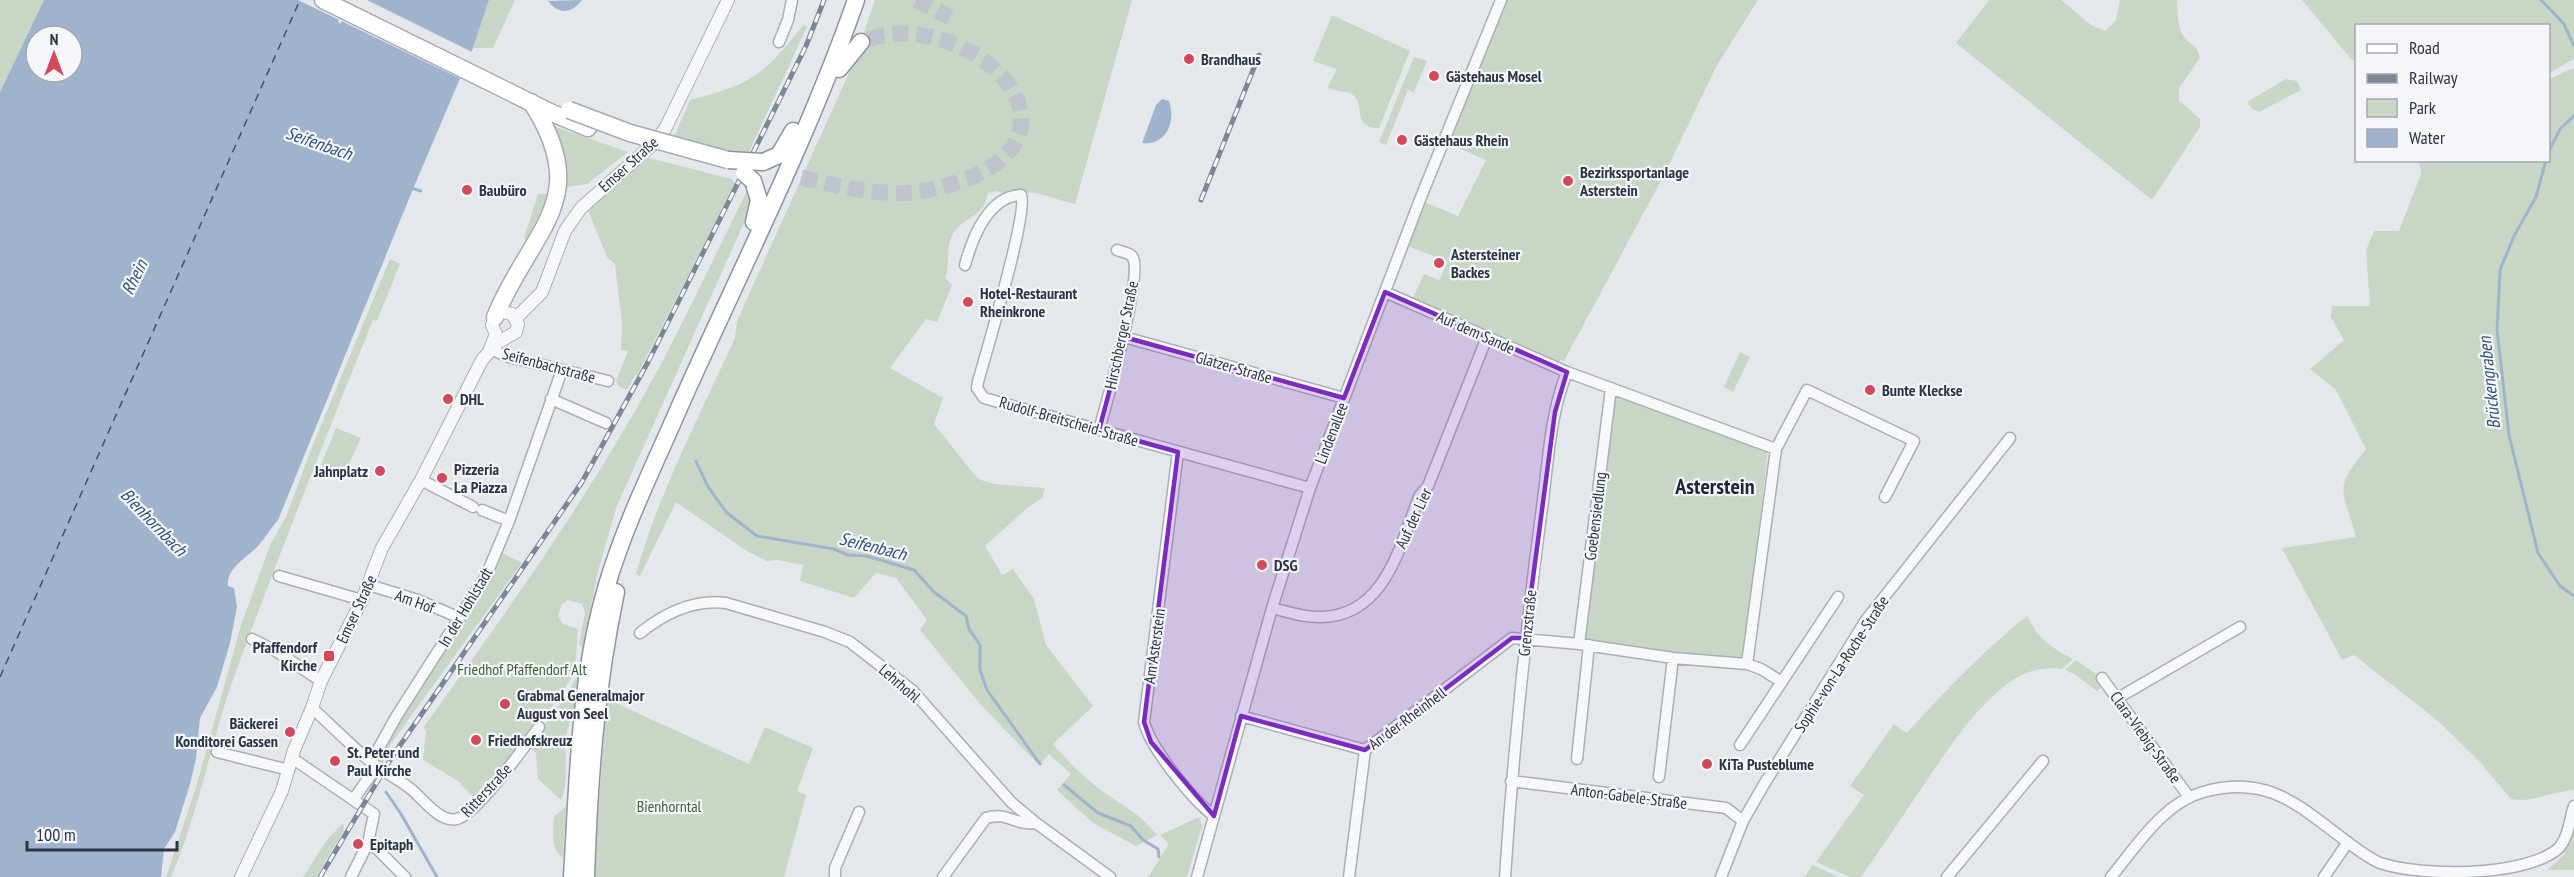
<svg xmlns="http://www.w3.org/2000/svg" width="2574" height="877" viewBox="0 0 2574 877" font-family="'PT Sans Narrow',sans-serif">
	<rect width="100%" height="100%" fill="#e4e7ec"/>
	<!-- green -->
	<path fill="#c9d6c5" d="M0 0H44L0 92Z
		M489 0H515L493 48H473Z
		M875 0H1132L1075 204C1051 198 1028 186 1005 196L998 191 988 193C987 197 986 204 983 207 975 218 958 222 952 236 945 250 951 263 945 278L952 285 937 322 926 319 890 368 943 398 934 424 978 479 994 484 1045 488 1042 498 1027 508 985 546 1002 575 1013 569 1034 599 1046 645 1093 706 1053 744C1069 763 1085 779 1105 793 1126 807 1141 815 1157 835L1136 846 1093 823 1057 790 1071 774 1049 754 1039 765 981 705 920 630 927 620 896 578 876 573 854 598 800 581 803 565 778 560 767 561 745 550 676 502 640 576 636 574C659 492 700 415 735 338L737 321 853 64Z
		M1506 0H1758L1717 65 1664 175 1564 361 1560 360 1559 363 1412 300 1424 274 1439 280 1448 261 1407 246 1424 202 1458 216 1486 160 1449 144Z
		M1989 0H2061L2091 25 2105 31 2116 20 2120 0H2177C2178 11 2177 25 2183 35 2190 46 2197 43 2200 58L2179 88V100L2200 119V127L2152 200 1956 43Z
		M2302 0H2574V59L2549 73 2548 26H2356V61L2352 60Z
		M1332 15 1410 51 1379 128C1350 129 1367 101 1351 94 1344 91 1335 91 1327 88L1337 69 1313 61Z
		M804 24 807 27 747 156 673 139 690 100C753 84 764 75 804 24Z
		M1414 57 1427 61 1414 92 1408 90 1386 145 1379 142Z
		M2574 68V790C2553 791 2531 803 2511 799L2480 762 2438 721 2354 655 2342 660 2282 548 2356 537C2342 487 2333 491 2366 449L2336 390 2310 369 2344 340 2331 317 2332 306H2370L2366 250 2374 231H2399L2421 174 2419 161 2548 160 2549 79Z
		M2286 79 2297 81 2301 90 2259 112 2252 109 2247 102Z
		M553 126 628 152 587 184 567 187 565 160Z
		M649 158 732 179 735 184 637 375H635L627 390 618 386 616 381 628 351 621 350 622 322 615 264 607 257 589 213 595 199Z
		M748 189 751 201 747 216 616 508 597 575 583 649 579 644 585 613 582 604 568 600 562 604 558 616 563 624 578 629 575 671 561 695 476 800 458 781 423 760 426 730 423 728C499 622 575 517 639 404 679 334 712 260 748 189Z
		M538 194H547L546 202 526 241 524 238Z
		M390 259 400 264 377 321 373 320C325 439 278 557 234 677 210 743 199 813 171 877H166L197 784 241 625 271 543 286 517 312 447Z
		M1740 352 1750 357 1733 392 1724 387Z
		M1612 392 1768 450 1743 662 1584 641Z
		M336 428 361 438 343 477 321 465Z
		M501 552 522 563 390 745 383 762 377 759 486 585Z
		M2027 616C2038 638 2051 648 2073 659L2062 669C2042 666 2023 672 2007 684 1973 710 1949 748 1925 783 1904 814 1883 846 1861 877H1850L1816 862 1864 795 1850 786 1894 724 1907 733C1945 691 1983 651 2027 616Z
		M2076 660 2099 676 2096 678 2102 687 2097 691 2076 675 2065 670Z
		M579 673 574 714C558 736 572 782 561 800L538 779 536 753 528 746 565 698Z
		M607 699 749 764 765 727 813 748 797 791 806 795 784 877H593Z
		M566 806 563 858C550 849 553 830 554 817Z
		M1199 817 1202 826 1187 877H1148L1169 844 1160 835Z
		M342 824 344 825 343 832 316 877H303L327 840Z
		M2574 825V870H2547L2565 854V844Z
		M1813 865 1838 877H1804Z"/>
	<!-- water -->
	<path fill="#9fb4cc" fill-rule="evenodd" d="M44 0H347L338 21 340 24 354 0H489L473 48 413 189 278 520C271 528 265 538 258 546 247 558 226 568 228 586L234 588 237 607 230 643 217 687 200 718 196 759 190 784 175 832 164 849 161 877H0V92ZM36 36H72V72H36Z
		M582 0C571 14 559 15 548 1Z
		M1162 99 1169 101C1176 121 1167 146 1142 143L1156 105Z"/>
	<!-- pier -->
	<path fill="#e4e7ec" d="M298 0H367L474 53 463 80Z"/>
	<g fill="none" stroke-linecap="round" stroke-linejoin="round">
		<!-- stream -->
		<path stroke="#9fb4cc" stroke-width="3" d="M2541 0 2564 24 2574 46
			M2548 153 2560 129 2574 116
			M2546 160 2536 197 2514 236 2500 270 2497 330 2509 435 2538 553 2560 586 2574 596
			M411 188 421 191
			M696 461 707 485 726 512 757 536 834 549 848 555 867 556 914 570 934 592 966 616 969 629 980 645V670L987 690 1040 764
			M1064 785 1098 813 1131 826 1143 840 1158 849 1159 857
			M386 792 401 814 437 877"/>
		<!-- ferry -->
		<path stroke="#34527a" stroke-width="1.5" stroke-dasharray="8 6" stroke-linecap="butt" d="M0 677 300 0"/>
		<!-- trunk-tunnel -->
		<path stroke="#bfc3cb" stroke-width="16" stroke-dasharray="16 8" stroke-linecap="butt" d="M916 0 950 17
			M778 172C818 181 858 193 899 193 921 193 941 188 961 181 1104 130 961 0 861 42"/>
		<defs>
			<path id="minor" d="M779 42 788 20 792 0
				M965 265C972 239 988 196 1021 195 1029 211 985 356 978 382L977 388 984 398 1310 488
				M1385 292 1567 372 1776 449
				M1124 337 1344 398
				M490 349 509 357 608 381
				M551 399 606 423
				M1099 430C1106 405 1143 275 1133 258 1131 253 1122 252 1117 250
				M1178 452 1144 722C1151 749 1192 799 1214 816
				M421 480 473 507
				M482 510 509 521
				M279 576 362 600
				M369 585 418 600 460 618
				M1272 608C1288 612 1305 618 1322 617 1387 615 1400 543 1420 495L1428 486 1487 337
				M640 633C665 613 694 599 726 603L825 632 850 642 913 691 1011 802 1036 823 1110 877
				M252 639 276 651 321 681
				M1579 644 1611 388
				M1747 664 1776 449 1807 390 1914 441 1885 497
				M2102 678 2189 797
				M2118 698 2240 627
				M312 708C332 726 350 745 370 761 383 772 399 779 412 790 423 799 440 823 457 819 476 815 525 746 539 727
				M1241 716 1365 750 1512 638 1579 644 1673 658 1747 664 1761 669 1782 682
				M1740 745 1838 597
				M217 752 289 770
				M292 758 374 814 368 843 351 877
				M1577 759 1589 645
				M1659 777 1673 658
				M1511 781 1726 808 1743 821
				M353 800 372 773 371 762 396 717 486 576 509 521 562 370
				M368 843 378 850 405 877
				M835 877V868L859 812
				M943 877 986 818C1007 811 1015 826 1036 823
				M1197 877 1272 608 1310 488 1421 197 1501 0
				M1349 877 1365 750
				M1505 877C1513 756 1525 635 1541 515 1548 468 1549 416 1567 372
				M1721 877 1743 821 1763 786 1866 620 2010 438
				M1947 877 2043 761
				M2111 877C2136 847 2163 803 2203 792 2268 774 2298 805 2346 841 2357 849 2368 858 2380 863 2422 877 2526 877 2559 848 2569 836 2569 821 2574 806
				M2324 877 2348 842"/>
			<path id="tertiary" d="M516 318 542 292 565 231 581 208 652 145 665 129 728 0
				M241 877 282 791 294 750 312 708 321 681 362 600 382 548 421 480 482 360 497 343 516 332 518 324 512 314 502 312 495 317 492 325 496 334 490 349"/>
			<path id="primary" d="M323 0 552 113 588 128
				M495 317C531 229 595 200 531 102"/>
			<path id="trunk" d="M839 69 861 42
				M763 162 779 155 793 131
				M753 181 759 200 754 222
				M572 877C578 780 579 679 607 585 625 524 654 466 679 408 739 273 807 140 856 0
				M586 877C589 781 596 686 616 592"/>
		</defs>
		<!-- minor casing -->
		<use href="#minor" stroke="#a9aeb7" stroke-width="13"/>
		<!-- tertiary casing -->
		<use href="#tertiary" stroke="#a9aeb7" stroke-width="14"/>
		<!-- primary casing -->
		<use href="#primary" stroke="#a3abb8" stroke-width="19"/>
		<!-- trunk casing -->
		<use href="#trunk" stroke="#8b94a3" stroke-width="19"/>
		<!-- minor -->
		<use href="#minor" stroke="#f7f8fa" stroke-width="10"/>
		<!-- tertiary -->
		<use href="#tertiary" stroke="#f7f8fa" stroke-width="12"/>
		<!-- primary -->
		<use href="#primary" stroke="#fff" stroke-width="16"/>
		<!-- trunk -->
		<use href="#trunk" stroke="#fff" stroke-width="16"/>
		<defs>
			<path id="rail" d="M1201 200 1259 55
				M320 877 392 757 582 482 648 362 732 195 806 46 824 0"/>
		</defs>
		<!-- rail casing -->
		<use href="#rail" stroke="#7d8696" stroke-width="5"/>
		<!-- rail -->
		<use href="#rail" stroke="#f4f6f9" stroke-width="3" stroke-dasharray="9" stroke-linecap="butt"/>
		<defs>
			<path id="primary-bridge" d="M569 110 630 133 728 160"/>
			<path id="trunk-bridge" d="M728 160 763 162
				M744 173 753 181"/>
		</defs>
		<!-- primary-bridge casing -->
		<use href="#primary-bridge" stroke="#a3abb8" stroke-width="19" stroke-linecap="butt"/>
		<!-- trunk-bridge casing -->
		<use href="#trunk-bridge" stroke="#8b94a3" stroke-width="19" stroke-linecap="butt"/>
		<!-- primary-bridge -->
		<use href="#primary-bridge" stroke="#fff" stroke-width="16"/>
		<!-- trunk-bridge -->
		<use href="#trunk-bridge" stroke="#fff" stroke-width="16"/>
	</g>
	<!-- marked area -->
	<path fill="#7b2cbf" fill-opacity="0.2" stroke="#7b2cbf" stroke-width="4.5" stroke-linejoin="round" d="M1385 292 1567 372 1555 412 1525 638H1512L1365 750 1241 716 1214 816 1151 742 1144 722 1178 452 1099 430 1124 337 1344 398Z"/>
	<!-- markers -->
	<g fill="#d1495b" stroke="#f4f6f9" stroke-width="2">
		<circle cx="1189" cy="59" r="6"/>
		<circle cx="1434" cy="76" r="6"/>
		<circle cx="1402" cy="140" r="6"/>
		<circle cx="1568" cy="181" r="6"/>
		<circle cx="467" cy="190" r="6"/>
		<circle cx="1439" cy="263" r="6"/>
		<circle cx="968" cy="302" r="6"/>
		<circle cx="1870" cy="390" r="6"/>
		<circle cx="448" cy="399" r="6"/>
		<circle cx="380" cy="471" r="6"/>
		<circle cx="442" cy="478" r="6"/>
		<circle cx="1262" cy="565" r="6"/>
		<rect x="323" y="650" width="12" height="12" rx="3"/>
		<circle cx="505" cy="704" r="6"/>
		<circle cx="290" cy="732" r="6"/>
		<circle cx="476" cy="740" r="6"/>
		<circle cx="335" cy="761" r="6"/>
		<circle cx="1707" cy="764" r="6"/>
		<circle cx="358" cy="844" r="6"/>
	</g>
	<g text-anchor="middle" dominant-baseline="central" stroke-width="4.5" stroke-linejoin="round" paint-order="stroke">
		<!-- poi labels -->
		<g font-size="16" font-weight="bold" fill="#2b3445" stroke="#f4f6f9" text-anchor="start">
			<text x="1201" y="59">Brandhaus</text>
			<text x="1446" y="76">Gästehaus Mosel</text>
			<text x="1414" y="140">Gästehaus Rhein</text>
			<text x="1580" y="172">Bezirkssportanlage<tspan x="1580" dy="18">Asterstein</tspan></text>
			<text x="479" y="190">Baubüro</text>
			<text x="1451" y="254">Astersteiner<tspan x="1451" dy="18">Backes</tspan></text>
			<text x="980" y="293">Hotel-Restaurant<tspan x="980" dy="18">Rheinkrone</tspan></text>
			<text x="1882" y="390">Bunte Kleckse</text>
			<text x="460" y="399">DHL</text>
			<text x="454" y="469">Pizzeria<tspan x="454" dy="18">La Piazza</tspan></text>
			<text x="368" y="471" text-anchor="end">Jahnplatz</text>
			<text x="1274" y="565">DSG</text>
			<text x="317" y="647" text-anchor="end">Pfaffendorf<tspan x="317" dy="18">Kirche</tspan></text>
			<text x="517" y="695">Grabmal Generalmajor<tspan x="517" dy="18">August von Seel</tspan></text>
			<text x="278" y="723" text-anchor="end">Bäckerei<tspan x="278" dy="18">Konditorei Gassen</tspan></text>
			<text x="488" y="740">Friedhofskreuz</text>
			<text x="347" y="752">St. Peter und<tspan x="347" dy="18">Paul Kirche</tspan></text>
			<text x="1719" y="764">KiTa Pusteblume</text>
			<text x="370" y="844">Epitaph</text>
		</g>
		<!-- street labels -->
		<g font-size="16" fill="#2b3445" stroke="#f4f6f9">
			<text transform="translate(628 164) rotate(-42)">Emser Straße</text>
			<text transform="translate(1476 332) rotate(24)">Auf dem Sande</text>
			<text transform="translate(1121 335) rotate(-78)">Hirschberger Straße</text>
			<text transform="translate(549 365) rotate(15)">Seifenbachstraße</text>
			<text transform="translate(1234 367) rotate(16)">Glatzer Straße</text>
			<text transform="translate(1069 421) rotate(16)">Rudolf-Breitscheid-Straße</text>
			<text transform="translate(1331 433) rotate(-69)">Lindenallee</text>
			<text transform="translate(1595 516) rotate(-83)">Goebensiedlung</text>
			<text transform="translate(1413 518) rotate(-65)">Auf der Lier</text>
			<text transform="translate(415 601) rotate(20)">Am Hof</text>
			<text transform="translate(465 607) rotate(-59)">In der Hohlstadt</text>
			<text transform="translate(356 609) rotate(-65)">Emser Straße</text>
			<text transform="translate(1527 623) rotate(-84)">Grenzstraße</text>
			<text transform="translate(1154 646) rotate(-82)">Am Asterstein</text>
			<text transform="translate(1841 664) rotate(-57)">Sophie-von-La-Roche-Straße</text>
			<text transform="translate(900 683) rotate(41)">Lehrhohl</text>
			<text transform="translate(1407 718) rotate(-37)">An der Rheinhell</text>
			<text transform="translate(2146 737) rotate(54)">Clara-Viebig-Straße</text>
			<text transform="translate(486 790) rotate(-47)">Ritterstraße</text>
			<text transform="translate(1629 796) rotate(7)">Anton-Gabele-Straße</text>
		</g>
		<!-- park labels -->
		<g font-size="16" fill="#3f6138" stroke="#f4f6f9">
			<text x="522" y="669">Friedhof Pfaffendorf Alt</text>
			<text x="669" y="806">Bienhorntal</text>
		</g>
		<!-- water labels -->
		<g font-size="18" font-style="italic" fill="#34527a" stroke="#f4f6f9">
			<text transform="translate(319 143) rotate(19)">Seifenbach</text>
			<text transform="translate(134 277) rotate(-64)">Rhein</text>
			<text transform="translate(2489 383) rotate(-96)">Brückengraben</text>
			<text transform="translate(154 522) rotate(46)">Bienhornbach</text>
			<text transform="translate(873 546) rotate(14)">Seifenbach</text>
		</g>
		<!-- district labels -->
		<g font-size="22" font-weight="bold" fill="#1d2536" stroke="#f4f6f9">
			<text x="1715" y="486">Asterstein</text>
		</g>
	</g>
	<!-- legend -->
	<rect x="2355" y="24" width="195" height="138" fill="#f4f6f9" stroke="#a4a8b1" stroke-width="1.5"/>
	<rect x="2367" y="44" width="30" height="9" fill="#ffffff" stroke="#a4a8b1" stroke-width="1.5"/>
	<text x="2409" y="54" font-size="18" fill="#2b3445">Road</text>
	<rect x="2367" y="74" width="30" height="9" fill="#7d8696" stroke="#a4a8b1" stroke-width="1.5"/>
	<text x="2409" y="84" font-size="18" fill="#2b3445">Railway</text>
	<rect x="2367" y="99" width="30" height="18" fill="#c9d6c5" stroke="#a4a8b1" stroke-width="1.5"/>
	<text x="2409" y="114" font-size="18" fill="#2b3445">Park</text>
	<rect x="2367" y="129" width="30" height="18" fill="#9fb4cc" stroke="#a4a8b1" stroke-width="1.5"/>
	<text x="2409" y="144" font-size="18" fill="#2b3445">Water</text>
	<!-- north arrow -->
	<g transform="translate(54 54)"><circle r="28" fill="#f4f6f9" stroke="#a4a8b1" stroke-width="1.5"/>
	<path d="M0-4.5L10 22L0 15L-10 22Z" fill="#d1495b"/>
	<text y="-9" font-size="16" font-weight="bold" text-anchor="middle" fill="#2b3445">N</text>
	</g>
	<!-- scale -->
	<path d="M27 841v9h150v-9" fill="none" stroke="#2b3445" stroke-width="3"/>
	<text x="36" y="841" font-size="18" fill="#2b3445" stroke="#f4f6f9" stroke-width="4.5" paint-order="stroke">100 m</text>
</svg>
